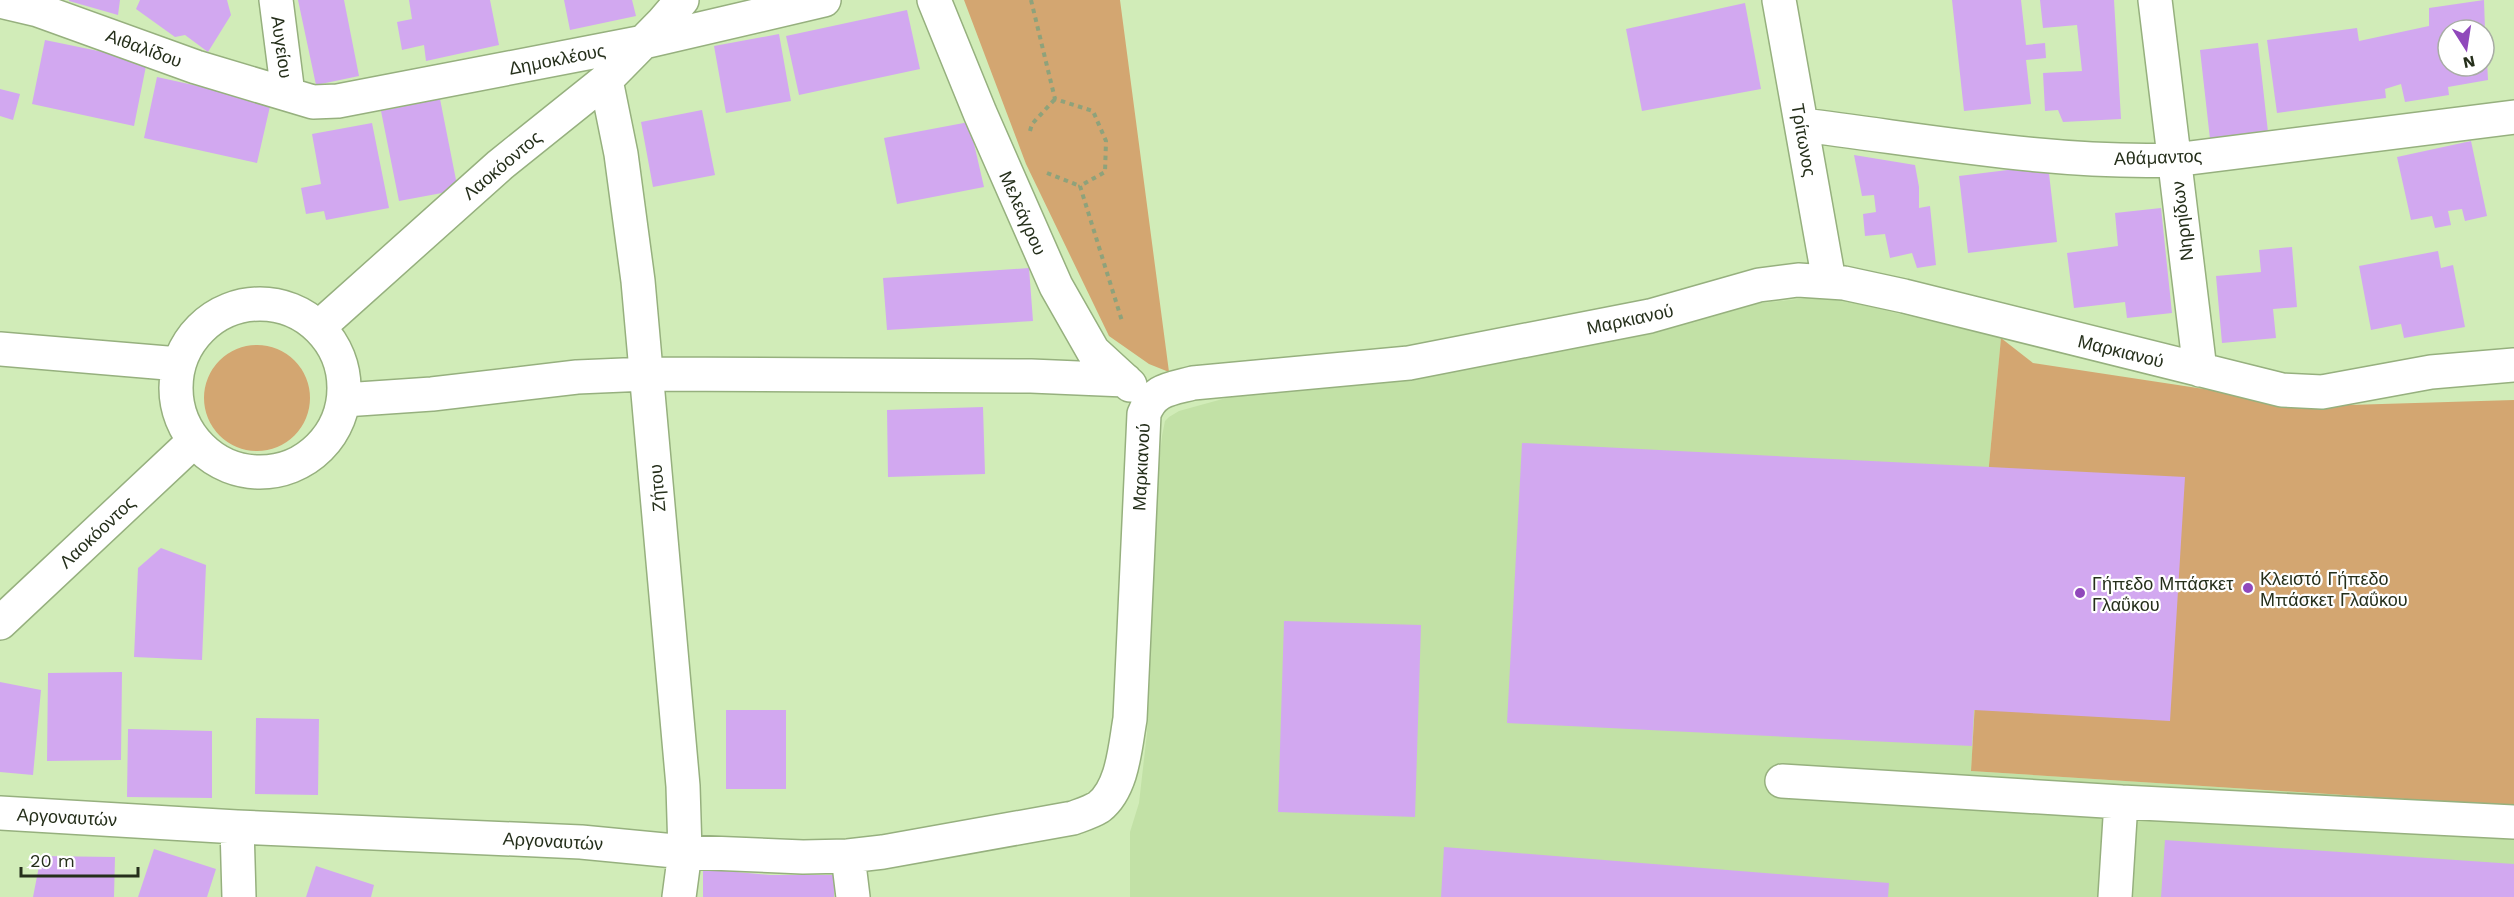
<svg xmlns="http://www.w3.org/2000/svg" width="2514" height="897" viewBox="0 0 2514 897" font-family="'Work Sans',sans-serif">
	<rect width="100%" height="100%" fill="#d1ecb8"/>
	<!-- built -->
	<path fill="#c2e1a6" d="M1825 296 2001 338 1989 465 1971 771 2514 806V897H1130V832L1139 803 1147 733 1158 474 1162 436 1165 421 1169 417 1179 411 1237 395 1752 304Z"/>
	<!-- green -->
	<path fill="#d3a671" d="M964 0H1120L1169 372 1149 364 1109 336 1026 164Z
		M2001 338 2033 363 2316 406 2514 400V806L1971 771 1989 465Z
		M204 398a53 53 0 1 1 106 0a53 53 0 1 1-106 0Z"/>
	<!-- building -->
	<path fill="#d2a8f0" d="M69 0H120L118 15 69 1Z
		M140 0H227L231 15 208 52 185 35 175 37 136 9Z
		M298 0H344L359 76 316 85Z
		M409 0H490L499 45 426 61 424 45 402 50 397 22 412 19Z
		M564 0H632L636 16 570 30Z
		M1952 0H2021L2026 45 2045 43 2046 58 2026 60 2031 104 1964 111Z
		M2040 0H2114L2121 119 2063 122 2058 110 2045 111 2043 73 2082 71 2077 25 2043 28Z
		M2484 0 2485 30H2448V66H2484V41H2486L2488 80 2448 87 2449 95 2405 102 2401 84 2385 89 2386 98 2277 113 2267 40 2357 28 2359 41 2429 26V8Z
		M1745 3 1761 89 1642 111 1626 29Z
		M907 10 920 69 799 95 786 36Z
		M779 34 791 101 726 113 714 46Z
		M45 40 147 61 134 126 32 104Z
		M2258 43 2268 132 2210 139 2200 50Z
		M157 77 271 102 257 163 144 138Z
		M0 89 20 94 13 120 0 116Z
		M440 99 458 190 399 201 381 111Z
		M702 110 715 175 653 187 641 122Z
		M969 122 984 187 897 204 884 138Z
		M372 123 389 208 326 220 324 211 306 214 301 188 321 184 312 134Z
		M2471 141 2487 216 2465 221 2462 209 2448 211 2451 225 2435 228 2432 216 2411 220 2397 157Z
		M1854 155 1915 165 1919 187V208L1930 206 1936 265 1917 268 1912 253 1890 258 1885 234 1865 236 1863 214 1876 212 1874 195 1862 196Z
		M2048 165 2057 242 1968 253 1959 176Z
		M2161 208 2172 313 2127 318 2125 302 2074 308 2067 253 2118 246 2115 213Z
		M2292 247 2297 307 2273 309 2276 338 2222 343 2216 276 2261 272 2259 250Z
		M2438 251 2441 268 2453 265 2465 327 2404 338 2401 324 2371 330 2359 266Z
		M1029 268 1033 321 887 330 883 278Z
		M983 407 985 474 888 477 887 410Z
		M1522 443 2185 477 2170 721 1974 710 1972 746 1507 723Z
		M161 548 206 565 202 660 134 657 138 568Z
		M1284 621 1421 625 1415 817 1278 812Z
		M122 672 121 760 47 761 48 673Z
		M0 682 41 690 33 775 0 772Z
		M726 710H786V789H726Z
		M256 718 319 719 318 795 255 794Z
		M128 729 212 731V798L127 797Z
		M2165 840 2514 864V897H2161Z
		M1444 847 1889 883 1888 897H1441Z
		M154 849 216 869 207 897H138Z
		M41 856 115 857 114 897H33Z
		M316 866 374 885 371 897H306Z
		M703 869 770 875H835L834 897H703Z"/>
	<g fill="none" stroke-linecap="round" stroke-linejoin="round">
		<defs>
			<path id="minor" d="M276 0 288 94
				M934 0 980 113 1056 286 1093 351 1130 385
				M1779 0 1829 281
				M2155 0 2200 370
				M0 1 38 10 196 67 313 102 338 101 644 42 824 0
				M606 80 621 154 638 281 683 786 685 852 679 897
				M1802 125C1925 140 2050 164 2174 160L2514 117
				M176 388a84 84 0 1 1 168 0a84 84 0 1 1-168 0Z
				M319 327 500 165 606 80 663 22 682 0
				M0 349 179 364
				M344 400 432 394 577 377 647 374 1031 376 1125 380
				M0 623 194 441
				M1782 781 2121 802 2514 822
				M0 813 237 827 581 842 685 852 803 857 848 856 883 852 1073 818C1081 815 1091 812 1099 807 1123 788 1125 747 1130 719L1144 414C1153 389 1171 389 1193 383L1409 363 1650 316 1759 285 1798 280 1844 283 1904 296 2282 390 2322 392 2431 372 2514 365
				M237 827 239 897
				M848 856 853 897
				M2115 897 2121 802"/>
		</defs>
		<!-- minor casing -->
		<use href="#minor" stroke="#96b07e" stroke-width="36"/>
		<!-- path -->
		<path stroke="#8ea27b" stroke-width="4" stroke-dasharray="4.5 4.5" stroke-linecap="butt" d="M1031 0 1055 99 1093 111 1106 141 1105 172 1080 186 1122 321
			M1030 131 1032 124 1055 99
			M1047 173 1080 186"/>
		<!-- minor -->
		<use href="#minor" stroke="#fff" stroke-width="33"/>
	</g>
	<!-- markers -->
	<g fill="#9048bb" stroke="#fff" stroke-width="2">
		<circle cx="2248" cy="588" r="6"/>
		<circle cx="2080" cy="593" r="6"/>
	</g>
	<g text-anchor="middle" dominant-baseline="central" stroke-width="4.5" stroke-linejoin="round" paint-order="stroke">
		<!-- street labels -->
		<g font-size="18" fill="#252f1b" stroke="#fff">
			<text transform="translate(282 47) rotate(82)">Αυγείου</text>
			<text transform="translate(144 48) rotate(20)">Αιθαλίδου</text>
			<text transform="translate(557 59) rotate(-11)">Δημοκλέους</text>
			<text transform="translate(1804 140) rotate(80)">Τρίτωνος</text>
			<text transform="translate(2158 157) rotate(-2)">Αθάμαντος</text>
			<text transform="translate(502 165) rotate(-40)">Λαοκόοντος</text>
			<text transform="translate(1023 213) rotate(66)">Μελεάγρου</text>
			<text transform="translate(2182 221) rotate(-97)">Νηρηίδων</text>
			<text transform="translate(1630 319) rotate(-12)">Μαρκιανού</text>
			<text transform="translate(2121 351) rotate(14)">Μαρκιανού</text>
			<text transform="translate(1141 467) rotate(-87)">Μαρκιανού</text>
			<text transform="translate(657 488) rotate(-95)">Ζήτου</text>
			<text transform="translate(97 532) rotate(-43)">Λαοκόοντος</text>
			<text transform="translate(67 817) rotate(3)">Αργοναυτών</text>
			<text transform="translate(553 841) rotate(3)">Αργοναυτών</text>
		</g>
		<!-- poi labels -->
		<g font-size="18" fill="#252f1b" stroke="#fff" text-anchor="start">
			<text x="2260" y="578">Κλειστό Γήπεδο<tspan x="2260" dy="21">Μπάσκετ Γλαΰκου</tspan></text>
			<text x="2092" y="583">Γήπεδο Μπάσκετ<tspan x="2092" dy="21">Γλαΰκου</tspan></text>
		</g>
	</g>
	<!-- north arrow -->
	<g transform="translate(2466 48) rotate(168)"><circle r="28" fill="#ffffff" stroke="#a8aca4" stroke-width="1.5"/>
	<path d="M0-4.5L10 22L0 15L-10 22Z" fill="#9048bb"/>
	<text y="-9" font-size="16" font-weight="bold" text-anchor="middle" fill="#252f1b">N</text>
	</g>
	<!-- scale -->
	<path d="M21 867v9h117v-9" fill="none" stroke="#252f1b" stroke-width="3"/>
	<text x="30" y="867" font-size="18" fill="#252f1b" stroke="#ffffff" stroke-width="4.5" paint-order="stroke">20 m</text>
</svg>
